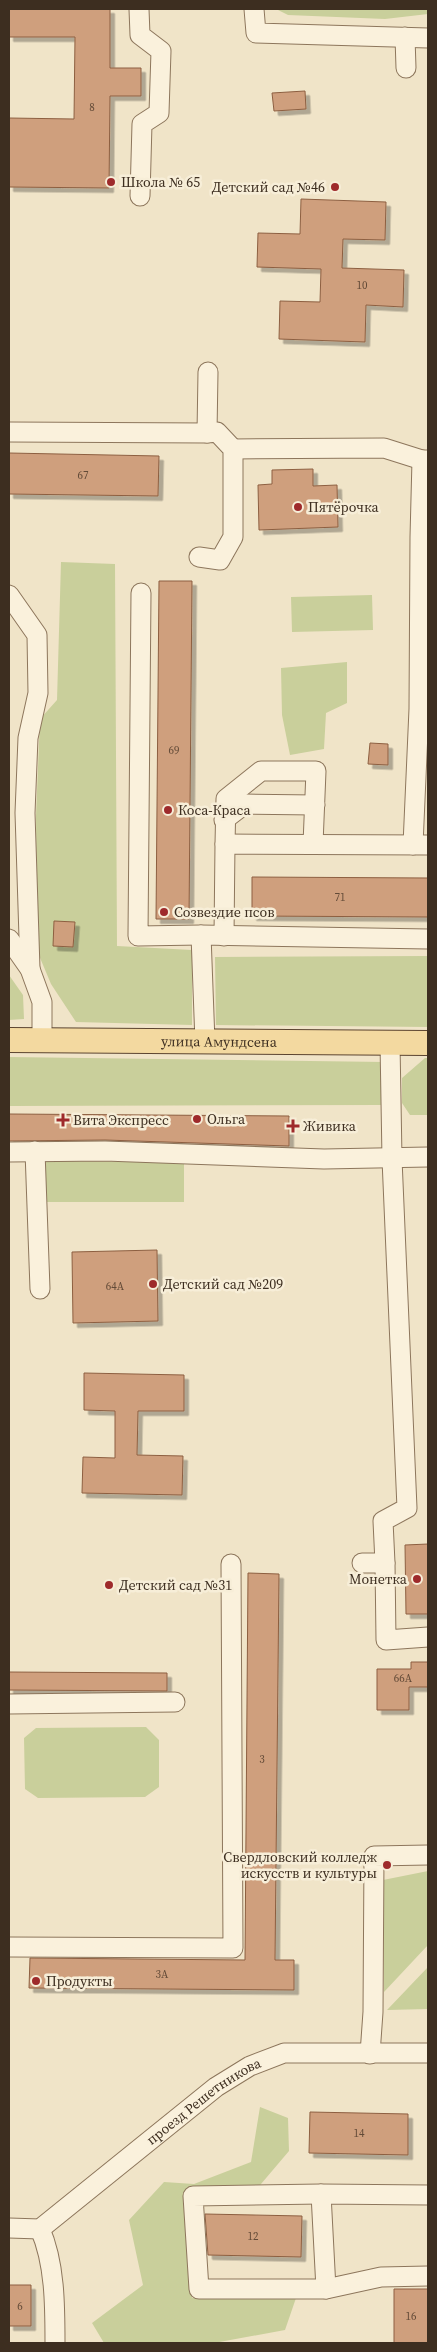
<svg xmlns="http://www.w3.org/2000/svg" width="437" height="2352" viewBox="0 0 437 2352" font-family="'Source Serif 4',serif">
	<defs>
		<filter id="shadow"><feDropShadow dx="4.5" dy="4.5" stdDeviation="0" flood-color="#0004"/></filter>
	</defs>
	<rect width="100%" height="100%" fill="#f0e4c8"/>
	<!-- green -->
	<path fill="#c9cf9b" d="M276 9H428V14L385 19 288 15Z
		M61 562 115 564 117 946 192 950V1025L76 1022 51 984 38 953 37 941 36 816 40 719 57 700Z
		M372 595 373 630 292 632 291 597Z
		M347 662V703L326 713 324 749 290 755 282 715 281 668Z
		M428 956V1027L216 1025 215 957Z
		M9 975 23 995 24 1019 9 1020Z
		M9 1057 385 1062 382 1105 9 1106Z
		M425 1058H428V1115H410L402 1103V1078Z
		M46 1161 184 1162V1202H46Z
		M146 1727 159 1740V1787L145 1797 38 1798 25 1789 24 1738 36 1728Z
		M428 1871V1945L384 1992 383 1880Z
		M428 1966V2009L387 2010 428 1967Z
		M260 2107 288 2118 289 2151 249 2198 184 2210 192 2298H296L285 2330 214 2343H104L92 2323 143 2285 129 2220 164 2182 194 2184 251 2162Z"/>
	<!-- building -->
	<path fill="#cf9f7d" stroke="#8d5f41" filter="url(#shadow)" d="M9 9H110V68H141V96H110L109 188 9 187V118L74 119 75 37H9Z
		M305 91 306 109 274 111 272 93Z
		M301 199 386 202 385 240 343 239 342 268 404 270 403 307 366 305 365 342 279 339 280 301 320 302 321 269 257 267 258 233 300 234Z
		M9 453 159 456 158 496 9 494Z
		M313 469V486L337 485 338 527 259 530 258 485 272 484V470Z
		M159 581H192L189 919H156Z
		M370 743 388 744V765L368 764Z
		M252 877 428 878V917L252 916Z
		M54 921 75 922 73 947 53 946Z
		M9 1114 289 1116V1146L105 1140 9 1141Z
		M157 1250 158 1321 73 1323 72 1252Z
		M84 1373 184 1375V1411H138L137 1455 183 1456 182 1495 82 1493 83 1457 115 1458V1411L84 1410Z
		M428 1544V1614H406L405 1545Z
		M248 1573 279 1574 275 1960H294V1990L29 1988 30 1958 245 1960Z
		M411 1662H428V1687H409V1710H377V1669H411Z
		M9 1672 167 1673V1691L9 1690Z
		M310 2112 408 2114V2155L309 2153Z
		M205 2214 302 2216 301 2257 208 2255Z
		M9 2285H31V2326H9Z
		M394 2289H428V2343H394Z"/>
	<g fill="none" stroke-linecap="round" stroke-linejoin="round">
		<defs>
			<g id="minor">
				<path d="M139 9 140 35 161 51 159 113 142 124 140 196"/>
				<path d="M254 9 256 33 428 38"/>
				<path d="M405 37 406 68"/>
				<path d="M9 432 207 433 208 372"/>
				<path d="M233 449 384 448 422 460"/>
				<path d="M199 557 220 560 233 537V449L217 432 207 433"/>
				<path d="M141 593 138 936 201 935"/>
				<path d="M9 595 37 635 38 693 28 738 25 813 30 969"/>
				<path d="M224 820 245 804 315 805"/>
				<path d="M225 844 226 799 261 771H316L313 844"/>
				<path d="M413 845 419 709 420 537 422 460H428"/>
				<path d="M224 936 225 844 428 845"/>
				<path d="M9 939 30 969 42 1002V1040"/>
				<path d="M205 1042 201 935 428 939"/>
				<path d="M35 1151 40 1289"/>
				<path d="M9 1152 105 1151 324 1159 428 1157"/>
				<path d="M362 1563H385L386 1640 428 1637"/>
				<path d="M385 1563 383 1521 407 1508 392 1159 390 1043"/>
				<path d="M9 1704 175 1702"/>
				<path d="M9 1947 233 1948 231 1564"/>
				<path d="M370 2054 373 2012 374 1856 428 1855"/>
				<path d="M321 2194 193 2196 199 2289H326L381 2277 428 2276"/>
				<path id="s1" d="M9 2228 40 2229 216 2087 250 2066 284 2053H428"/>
				<path d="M40 2229C55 2263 55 2306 55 2343"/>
				<path d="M326 2289 321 2194 428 2195"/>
			</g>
			<g id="major">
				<path id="s2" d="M9 1040C149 1041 288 1042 428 1043"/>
			</g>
		</defs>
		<!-- minor casing -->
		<use href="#minor" stroke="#8d765c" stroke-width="21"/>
		<!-- major casing -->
		<use href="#major" stroke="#5b4430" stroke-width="26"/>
		<!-- minor -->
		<use href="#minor" stroke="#faf1dc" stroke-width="19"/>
		<!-- major -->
		<use href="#major" stroke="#f3d9a0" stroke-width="24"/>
	</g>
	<!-- markers -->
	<g fill="#9e2a2b" stroke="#f7eed8" stroke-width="2">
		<circle cx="111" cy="182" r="5"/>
		<circle cx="335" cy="187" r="5"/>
		<circle cx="298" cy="507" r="5"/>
		<circle cx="168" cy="810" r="5"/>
		<circle cx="164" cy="912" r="5"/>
		<circle cx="197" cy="1119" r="5"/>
		<path d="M60.5 1112.5h5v5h5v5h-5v5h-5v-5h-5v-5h5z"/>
		<path d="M290.5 1118.5h5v5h5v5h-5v5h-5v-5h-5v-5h5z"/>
		<circle cx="153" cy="1284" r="5"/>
		<circle cx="417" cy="1579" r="5"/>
		<circle cx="109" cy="1585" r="5"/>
		<circle cx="387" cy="1865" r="5"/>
		<circle cx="36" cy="1981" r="5"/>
	</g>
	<g text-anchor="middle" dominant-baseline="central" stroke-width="5" stroke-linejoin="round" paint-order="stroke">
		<!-- number labels -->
		<g font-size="11" fill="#624a37">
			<text x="92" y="107">8</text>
			<text x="362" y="285">10</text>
			<text x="83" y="475">67</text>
			<text x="174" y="750">69</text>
			<text x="340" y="897">71</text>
			<text x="115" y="1286">64А</text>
			<text x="403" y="1678">66А</text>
			<text x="262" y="1759">3</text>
			<text x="162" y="1974">3А</text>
			<text x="359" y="2133">14</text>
			<text x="253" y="2236">12</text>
			<text x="20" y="2306">6</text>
			<text x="411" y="2316">16</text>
		</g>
		<!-- poi labels -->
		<g font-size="14" fill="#3d2e20" stroke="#f7eed8" text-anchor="start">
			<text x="121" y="182">Школа № 65</text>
			<text x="325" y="187" text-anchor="end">Детский сад №46</text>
			<text x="308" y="507">Пятёрочка</text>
			<text x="178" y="810">Коса-Краса</text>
			<text x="174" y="912">Созвездие псов</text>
			<text x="207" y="1119">Ольга</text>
			<text x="73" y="1120">Вита Экспресс</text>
			<text x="303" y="1126">Живика</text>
			<text x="163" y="1284">Детский сад №209</text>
			<text x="407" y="1579" text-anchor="end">Монетка</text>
			<text x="119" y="1585">Детский сад №31</text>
			<text x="377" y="1857" text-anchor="end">Свердловский колледж<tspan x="377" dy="16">искусств и культуры</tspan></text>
			<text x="46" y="1981">Продукты</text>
		</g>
		<!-- street labels -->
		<g font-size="14" fill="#3d2e20" stroke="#f7eed8">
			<text stroke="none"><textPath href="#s2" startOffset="210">улица Амундсена</textPath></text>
			<text stroke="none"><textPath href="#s1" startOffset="239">проезд Решетникова</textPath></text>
		</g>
	</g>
	<!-- border -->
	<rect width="437" height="2352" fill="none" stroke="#3d2e20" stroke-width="20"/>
</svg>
